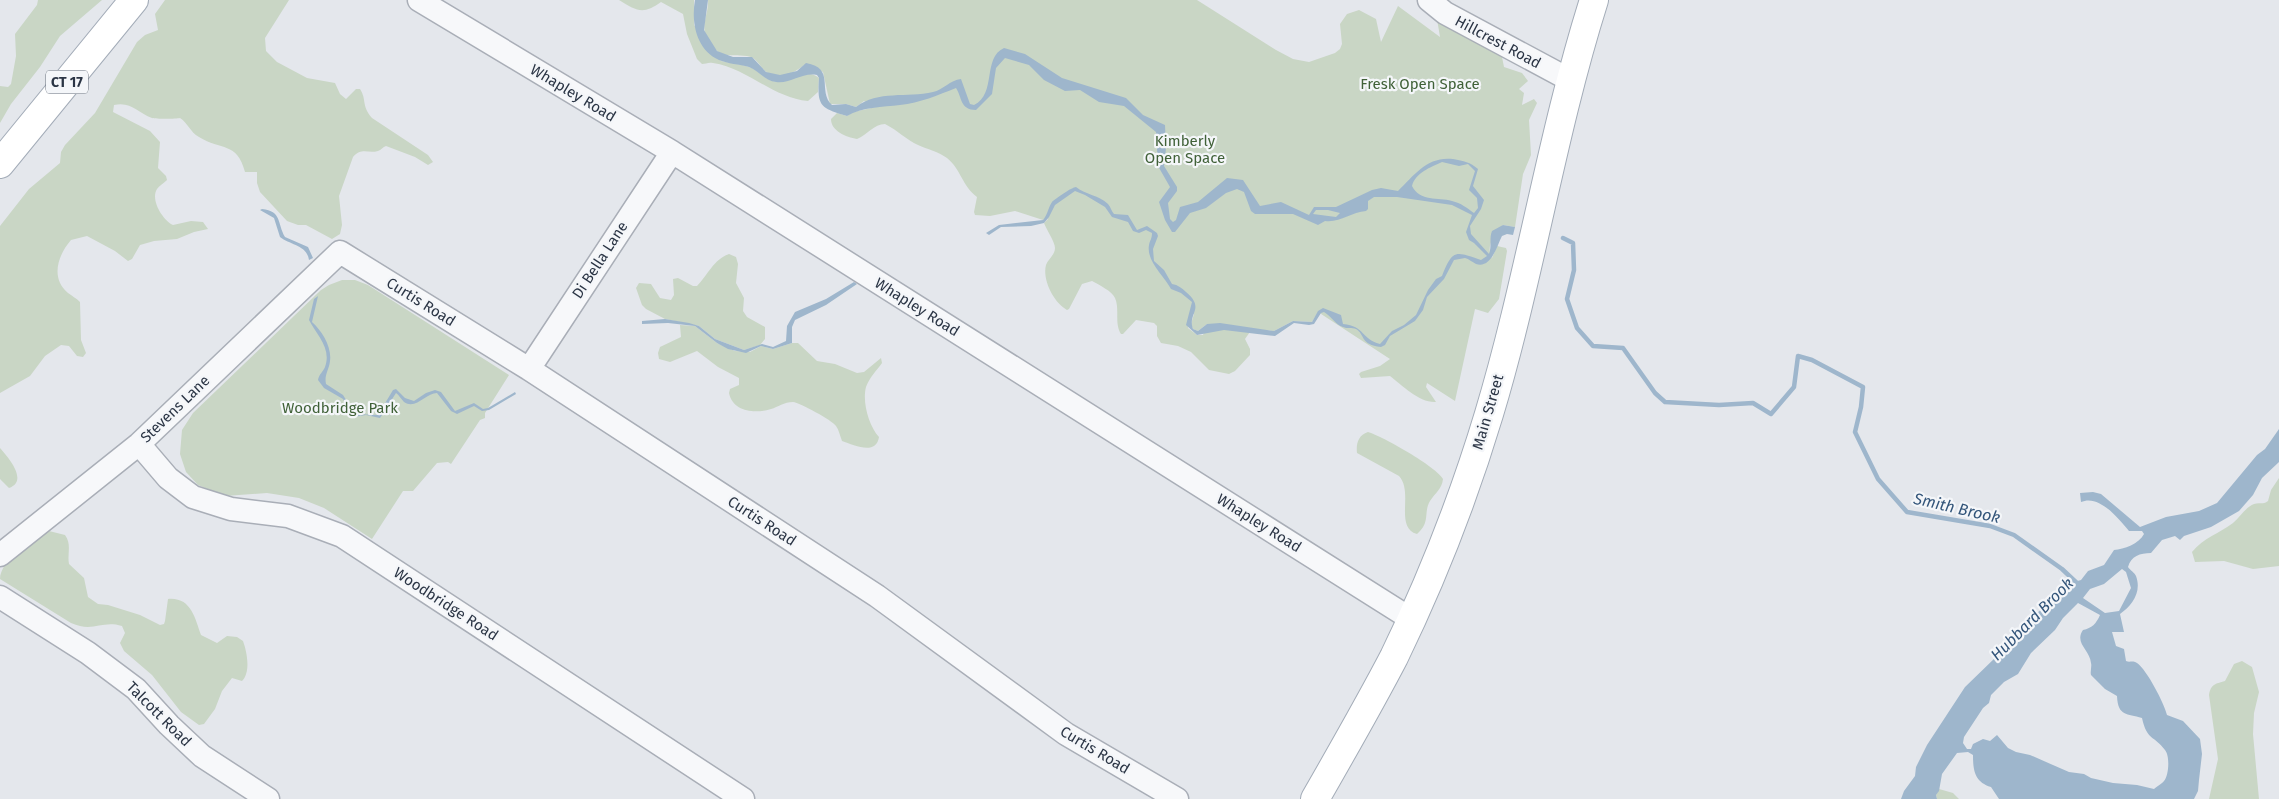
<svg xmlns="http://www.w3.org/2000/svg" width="2279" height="799" viewBox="0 0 2279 799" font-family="'Fira Sans',sans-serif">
	<rect width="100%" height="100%" fill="#e4e7ec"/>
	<!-- green -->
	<path fill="#c9d6c5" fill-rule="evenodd" d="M38 0H102L60 36 40 67 11 104 0 123V86L8 87 11 84 16 56 15 34 37 5Z
		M165 0H289L265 38 266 51 277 62 307 78 335 83 340 94 346 99 356 89H360C367 100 361 105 372 118L428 155 433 162 428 165 415 157 386 146C383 147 381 150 378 151 368 154 362 147 353 157L339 196 342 225 340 234 332 239 306 225H298L287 221 260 192 257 183V172H245C237 141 221 151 199 137 190 132 188 123 180 118 176 119 156 119 152 118 138 113 131 101 114 105L113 112 150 131 160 142 158 168 166 176 167 180C164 183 159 186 157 189 150 200 163 220 173 225L191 221 203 222 208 229 194 232 177 239 154 241 140 245 132 259 128 261 115 251 87 236 71 240C58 255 50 278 68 293 72 296 76 298 80 302L81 340 86 353 83 357 77 356 69 346 61 345 45 356 30 376 0 393V226L29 189 60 163 61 152 65 145 95 113 137 42 145 35 158 30 155 14Z
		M619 0H694V25L721 61C731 63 742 64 752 68 762 73 767 82 779 82 792 82 807 67 819 78L818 92 808 101C773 98 747 68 713 63 708 62 706 64 702 64L697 59 687 34 683 14 661 2C643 15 637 11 619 0Z
		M708 0H1197L1276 50 1293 59 1309 62 1335 53 1340 49 1342 44 1340 24 1347 14 1359 10 1376 19 1381 42 1398 6 1440 37 1437 19 1497 52 1502 57 1504 67 1522 73 1528 81 1519 89 1524 93 1522 105 1534 99 1537 103 1529 120 1531 155 1523 174 1515 227 1503 225C1495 234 1485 246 1492 258L1497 246 1506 248 1507 251 1499 299 1488 313 1475 309 1455 401 1427 383 1426 387 1436 402C1419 403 1402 385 1390 376L1361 378 1359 374 1361 372 1380 366 1390 359 1318 312 1312 322 1293 321 1274 331 1252 329 1245 339 1250 349V355L1235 371 1229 374 1209 370 1191 352 1178 346 1161 343 1157 336V326L1154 323 1136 320 1123 334H1121C1114 323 1120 309 1115 298 1112 291 1099 285 1092 281L1082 284 1069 309 1067 310C1054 303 1042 280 1046 265 1048 259 1055 255 1055 248 1055 242 1046 229 1044 223L1048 219 1046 217 1043 220 1015 211 990 216 975 215 974 212 977 197C962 186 961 169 947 158 939 152 927 149 918 145 907 140 897 130 885 124 874 124 867 135 857 139 846 137 831 131 831 119L837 113 847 116 853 112 876 107 864 101 856 107 846 104H830L823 72 804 65C794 74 776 80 765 71 759 65 756 57 747 56 728 54 719 60 707 38 700 25 709 14 708 0ZM1191 311 1194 314 1191 324 1193 329 1198 331 1207 324 1203 335H1197L1188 328Z
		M729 254 736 257 738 264 736 283 744 298 743 311 747 317 765 327V339L760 345 744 350 715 339 699 326 665 319 646 309 642 305 636 288 639 283 651 284 660 298 671 300 674 295 673 279 678 278 693 286H697C707 276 714 259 729 254Z
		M342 280H355L368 285 509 375 485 413V418L480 420 451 464 448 462 437 463 413 491H403L372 539 324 508 299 498 267 493 225 496 198 485 186 472 180 454 182 430 193 413 321 290 329 285Z
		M680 325 695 326 717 343 735 351 750 352 761 346 773 349 792 343H798L817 361 835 364 857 373 864 372 881 358 882 363C877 370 869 378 866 387 862 402 869 426 879 437 876 456 854 445 842 441 840 436 839 430 836 426 832 420 800 403 793 402 784 402 778 407 771 409 755 414 733 412 729 393L730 389 739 385V378L718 367 697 351 670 362 659 359 658 353 660 347 681 337Z
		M1368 432C1382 436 1437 467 1443 479 1442 489 1435 493 1430 501 1423 513 1431 522 1417 534 1394 527 1414 492 1399 476L1357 453C1356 444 1358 435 1368 432Z
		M0 448C8 457 29 481 9 488L0 479Z
		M2279 478V566L2253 569 2224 561 2195 562 2192 552C2203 538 2220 533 2233 523 2240 517 2246 507 2254 504 2259 502 2263 505 2268 501L2271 490Z
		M49 531 65 535C72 545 67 553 69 564L84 578 88 597 98 604 108 605 140 615 160 625 164 624 165 621 168 599C191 597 195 618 201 635L217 643 227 636 237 637 243 641C247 652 251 672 242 681L232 678 222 691 215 709 204 724 199 725 181 712 152 675 124 651 120 643 125 633 122 626C101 620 93 633 71 623L0 579C0 561 33 535 49 531Z
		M2242 661 2252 667 2259 692 2254 713 2253 734 2259 799H2209L2218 759 2209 695C2211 684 2215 684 2225 681L2234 664Z
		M1939 789 1953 793 1959 799H1937L1936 795Z"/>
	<!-- water -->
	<path fill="#9eb6cc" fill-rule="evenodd" d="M695 0H708L704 30 717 51 733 57H752L766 72 780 75 797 71 806 63C836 68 817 91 832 105L846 104 856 107C878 90 907 98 933 92 943 90 950 80 961 79L970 104 974 105C997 94 982 58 1004 48L1025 54 1062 78 1126 98 1143 115 1165 125 1166 148 1164 166 1177 187V191L1168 203 1170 219 1173 222 1176 220 1180 207 1198 202 1227 178 1243 180 1260 206 1281 202 1309 215 1314 207H1336L1372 190 1381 188 1398 191C1415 174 1428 156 1453 159 1464 161 1470 162 1478 169L1473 186 1484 200 1481 209 1470 226 1471 234 1489 254C1492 246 1489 238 1492 231L1503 225 1515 227 1513 235 1507 234 1502 236C1497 246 1491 269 1476 264 1472 262 1469 259 1465 258L1454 260 1444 279 1427 297 1423 310 1415 321 1390 336 1385 345 1381 347C1360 345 1365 334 1356 329 1352 327 1347 329 1343 327 1336 325 1331 316 1324 312L1321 313 1314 324 1309 325 1294 323 1275 336 1224 330 1197 335 1186 325 1192 302 1181 293 1171 289C1164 276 1146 261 1149 245 1150 240 1152 239 1152 233L1146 230 1139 233 1133 231 1128 222 1112 217 1105 207 1085 195 1075 191 1055 205 1049 217 1044 223 1031 226 1001 227 989 235 986 233 999 225 1043 220C1048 214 1048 208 1052 202 1055 199 1072 187 1076 187 1086 195 1099 195 1108 204 1111 207 1111 211 1114 214L1128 215 1137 230 1147 226 1157 233 1158 236 1153 249 1154 261 1164 270 1172 284C1178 285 1182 288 1186 292 1206 309 1187 313 1193 329L1198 331 1207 324 1220 323 1274 331 1293 321 1312 322 1318 311 1323 308 1341 315 1343 324C1365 326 1361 339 1380 344L1392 331 1404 325 1416 315 1428 290 1436 279 1442 276C1453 248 1456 252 1481 260L1487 256 1474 243 1469 240 1466 232 1472 215 1452 205 1397 197H1374L1368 201V209L1366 211C1351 212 1340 223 1325 221L1318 225 1293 214H1255L1251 211 1244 192 1237 189 1226 193 1206 208 1190 213 1175 232H1172L1165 220 1159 202 1170 187 1158 166 1156 132 1124 106 1099 102 1080 90 1065 91 1044 80 1029 65 1005 58 996 68 992 94 976 110C960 110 962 97 956 88 938 95 920 103 900 105 883 107 862 107 847 116 820 108 817 106 819 78L817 75C802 72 791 84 776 82 765 81 759 71 749 67 739 64 728 64 719 60 696 50 691 22 695 0ZM1442 162 1459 166 1468 164 1475 171 1469 190 1477 198 1478 208 1474 213C1467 208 1461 203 1452 201 1438 197 1420 202 1412 186 1415 173 1431 167 1442 162ZM1316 210H1328L1340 213 1336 217 1313 214Z
		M262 209C282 211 277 223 285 237L308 247 313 258 309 260C307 245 290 245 280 237L274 218 260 210Z
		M854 282 857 284 826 305 795 320 792 327V343L773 349 761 346 746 353 728 349 717 343 695 326 668 323 642 324V321L665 319 689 323 699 326 715 339 744 350 762 344 773 347 786 341 787 326 795 312 826 299Z
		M318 296 312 322C322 331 332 347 330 361 329 370 324 375 326 384L343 395 355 414 378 415 393 390 396 389 405 398 414 401 426 393 435 390 441 392 455 411 474 403 483 409 488 408 515 392 516 394 489 410 482 411 474 406 457 414 451 411 437 393C426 393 416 410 404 402 401 399 399 395 396 393L380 418 366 415 353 417 343 399 324 388 318 380C319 374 323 372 325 367 332 348 316 334 309 320L314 299Z
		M2279 429V462L2262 478 2253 495 2239 511 2211 527 2184 536 2180 540 2175 536 2162 540 2151 553C2140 553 2131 556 2128 567 2130 570 2135 573 2136 576 2142 592 2132 606 2120 614L2124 632H2112L2116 646 2124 649 2126 661C2130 663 2132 660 2137 663 2147 670 2164 703 2167 715L2183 721 2200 739 2202 754 2199 780 2198 791 2194 799H1999L1991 787C1974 782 1973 769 1973 755L1968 752 1957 753 1942 774 1939 791 1936 795 1937 799H1901L1904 791 1915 776 1916 767 1927 745 1965 687 1996 657 2035 615 2070 583 2081 580 2088 571 2104 565 2114 550C2124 549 2139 544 2144 534L2142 531H2129C2118 518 2099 494 2081 502L2080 493 2093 492 2101 494 2140 527 2166 517 2199 511 2217 503 2257 455 2265 449ZM2122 569 2126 572 2131 588 2119 611 2105 613 2083 598 2090 589 2104 584ZM2078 603 2100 615C2096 624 2092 628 2083 630 2074 643 2090 650 2091 663 2092 667 2090 671 2091 675L2105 689 2117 696C2118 717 2127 713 2142 718 2147 741 2154 735 2165 750 2170 756 2169 775 2164 781 2162 784 2157 786 2154 789L2137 785 2113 783 2091 778 2084 774 2069 772 2030 755 2016 752 2008 748 1997 735 1990 741 1983 739 1973 744 1971 749H1967L1963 743 1964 737 1983 708 1989 703 1991 695 2004 682 2018 674 2031 653 2055 630 2063 618Z"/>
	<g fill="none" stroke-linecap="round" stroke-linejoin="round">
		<!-- stream -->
		<path stroke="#9eb6cc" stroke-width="4.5" d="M1563 238 1573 243 1574 270 1567 299 1577 328 1593 346 1623 348 1655 393 1665 402 1719 405 1753 403 1771 414 1794 387 1798 356 1812 360 1863 387 1861 407 1855 432 1878 479 1907 512 1990 526 2014 535 2062 569 2079 585"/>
		<defs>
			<path id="minor" d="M419 0 672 152 1411 619
				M1429 0 1445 13 1570 80
				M529 369 672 152
				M139 444 168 478 193 497 231 509 288 516 342 536 743 799
				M0 555 139 444 340 252 529 369 877 596 1066 734 1177 799
				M0 597 88 653 136 689 169 725 202 756 268 799"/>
			<path id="major" d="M0 164 134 0
				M1315 799C1342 752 1369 705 1394 657 1432 579 1464 497 1489 414 1530 278 1551 136 1594 0"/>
		</defs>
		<!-- minor casing -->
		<use href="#minor" stroke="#a9aeb7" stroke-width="25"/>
		<!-- major casing -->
		<use href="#major" stroke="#a3acb8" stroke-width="30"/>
		<!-- minor -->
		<use href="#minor" stroke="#f7f8fa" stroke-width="22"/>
		<!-- major -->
		<use href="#major" stroke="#fff" stroke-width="28"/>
	</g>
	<g text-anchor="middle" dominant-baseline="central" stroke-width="4.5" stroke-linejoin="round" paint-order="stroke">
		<!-- shield labels -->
		<rect fill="#f4f6f9" stroke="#676f7b" stroke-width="1" x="46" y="70.5" width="42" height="23" rx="4"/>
		<g font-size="14" font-weight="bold" fill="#2b3545">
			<text x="67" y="82">CT 17</text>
		</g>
		<!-- street labels -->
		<g font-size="15" fill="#2b3545" stroke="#f4f6f9">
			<text transform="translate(1498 42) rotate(28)">Hillcrest Road</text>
			<text transform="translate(573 93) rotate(31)">Whapley Road</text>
			<text transform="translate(600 260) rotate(-57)">Di Bella Lane</text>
			<text transform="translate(421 302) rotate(32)">Curtis Road</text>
			<text transform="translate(917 307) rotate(32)">Whapley Road</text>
			<text transform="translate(175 409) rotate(-44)">Stevens Lane</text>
			<text transform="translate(1488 412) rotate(-74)">Main Street</text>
			<text transform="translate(762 521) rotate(33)">Curtis Road</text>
			<text transform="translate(1259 523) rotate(32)">Whapley Road</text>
			<text transform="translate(446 604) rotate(33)">Woodbridge Road</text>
			<text transform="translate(159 714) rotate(45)">Talcott Road</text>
			<text transform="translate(1095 750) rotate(31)">Curtis Road</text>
		</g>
		<!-- park labels -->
		<g font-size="15" fill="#406138" stroke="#f4f6f9">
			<text x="1420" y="84">Fresk Open Space</text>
			<text x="1185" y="141">Kimberly<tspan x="1185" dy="17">Open Space</tspan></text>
			<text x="340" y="408">Woodbridge Park</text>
		</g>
		<!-- water labels -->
		<g font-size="16" font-style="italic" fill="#33557a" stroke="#f4f6f9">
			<text transform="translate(1957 508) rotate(13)">Smith Brook</text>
			<text transform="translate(2032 619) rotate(-45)">Hubbard Brook</text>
		</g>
	</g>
</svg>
